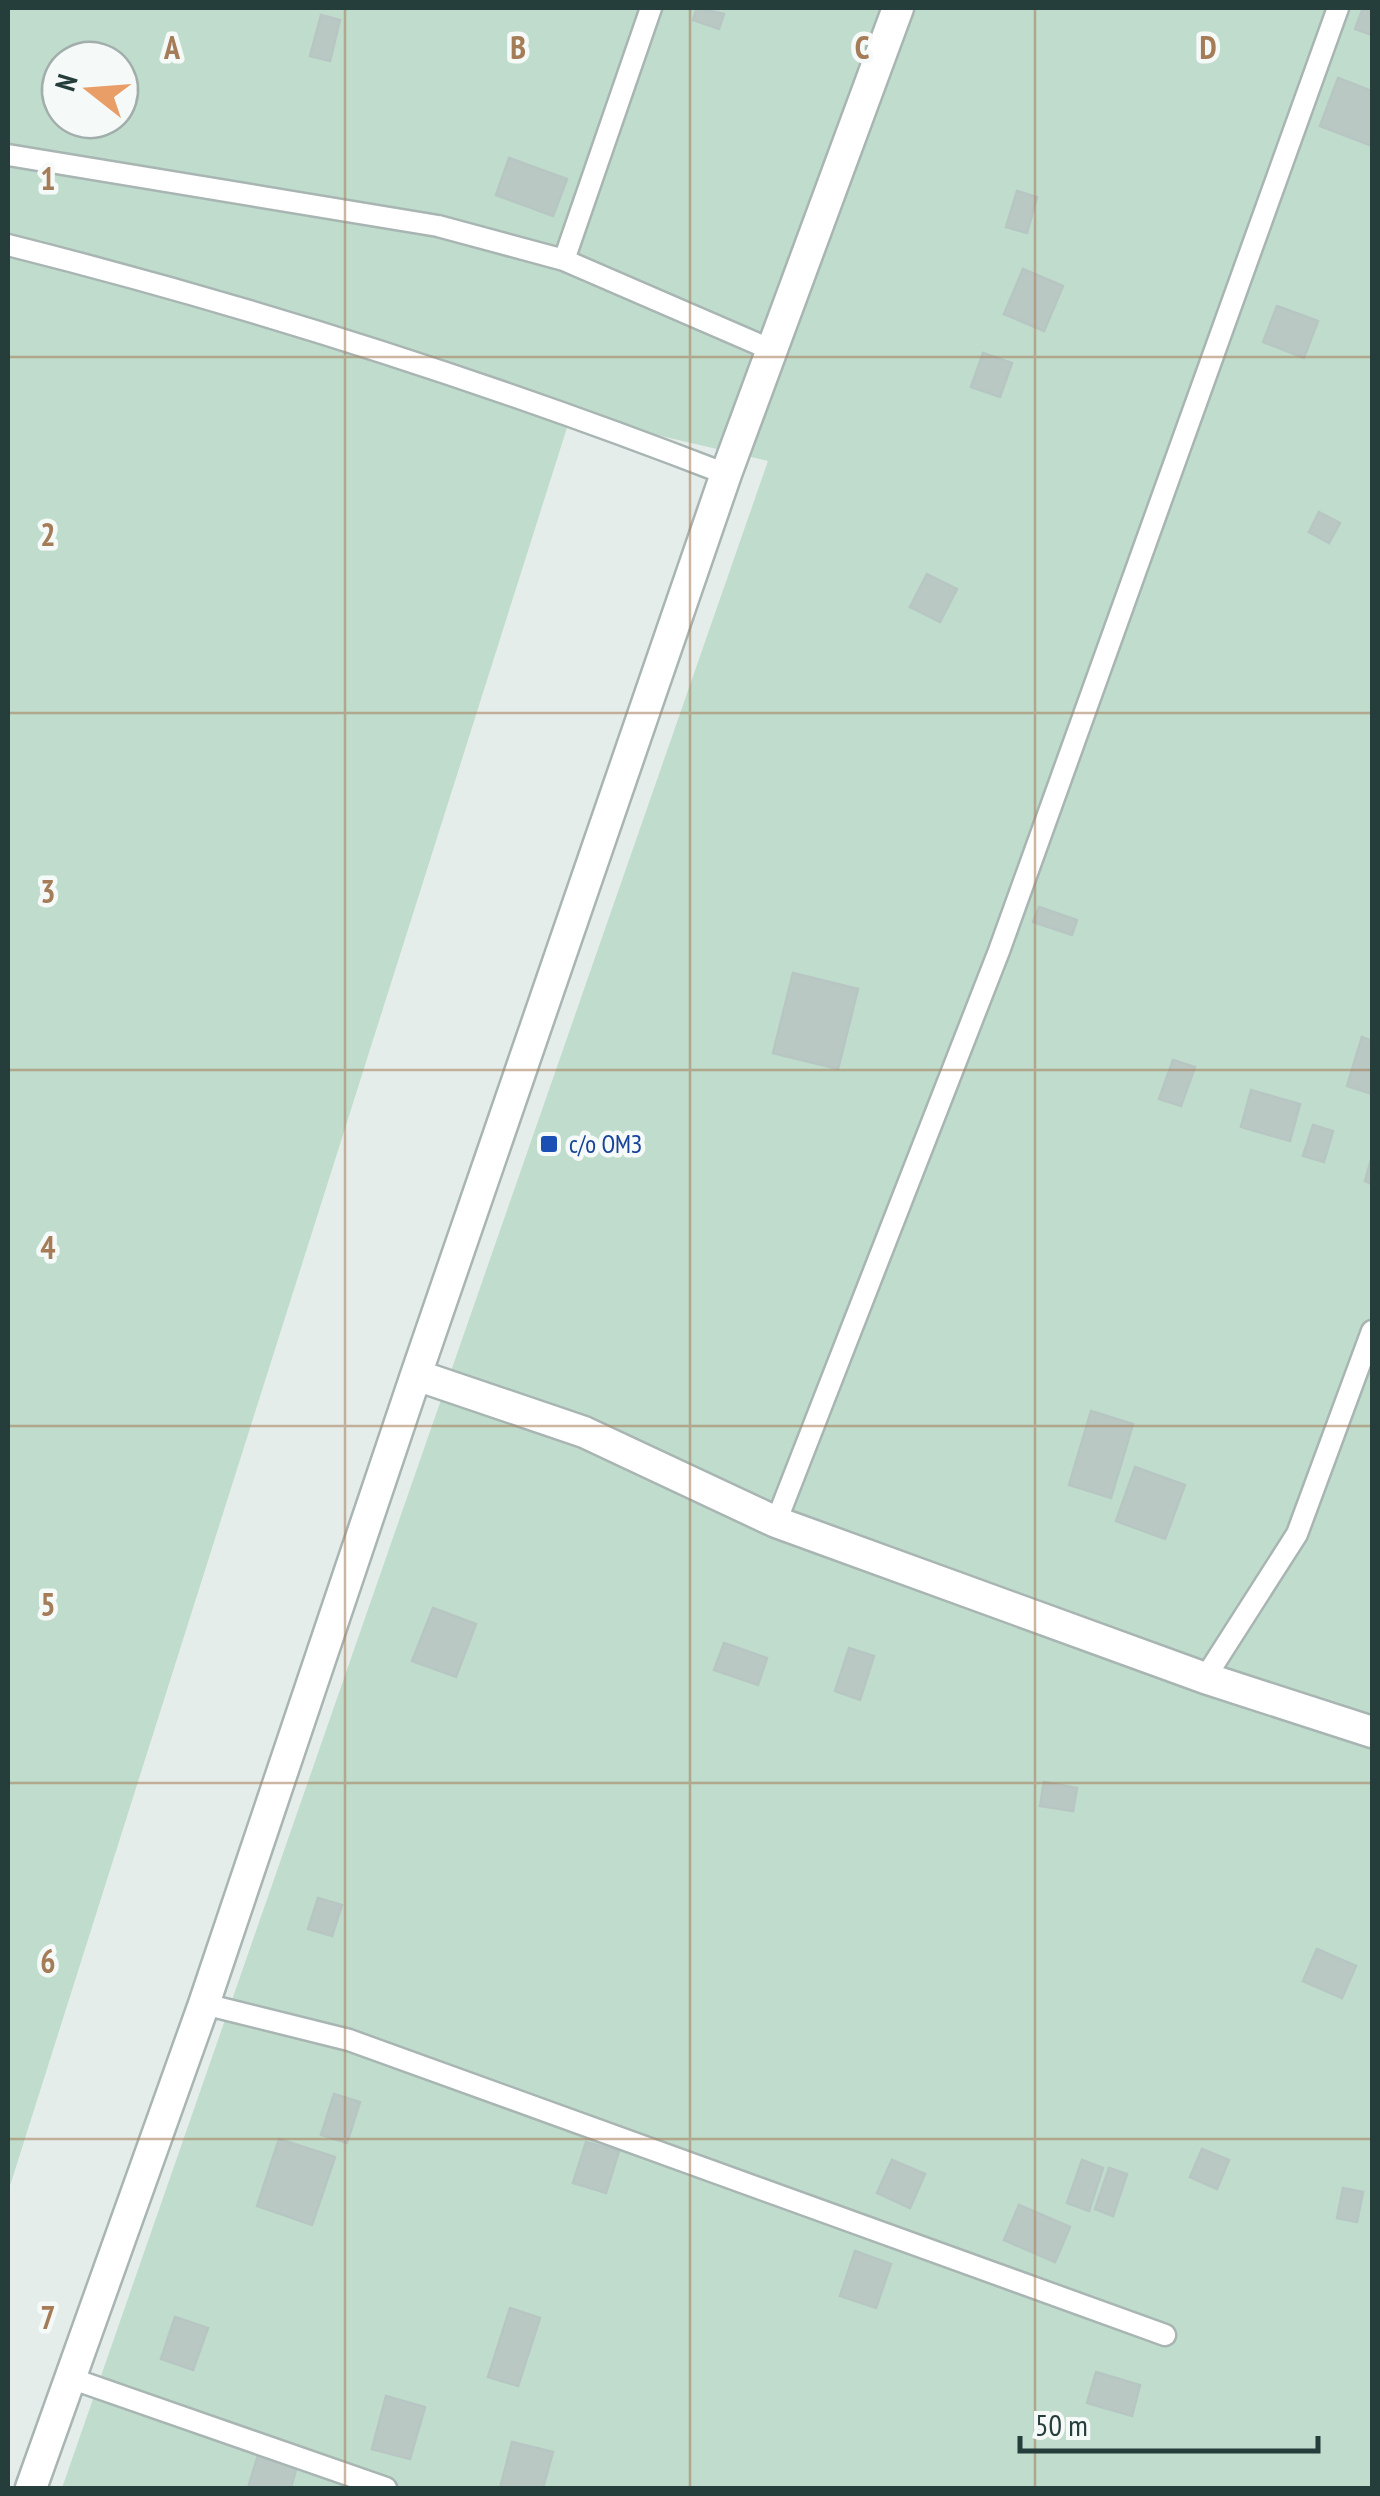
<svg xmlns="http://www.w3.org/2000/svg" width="1380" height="2496" viewBox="0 0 1380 2496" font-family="'PT Sans Narrow',sans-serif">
	<rect width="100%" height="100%" fill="#e5edeb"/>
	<!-- green -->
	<path fill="#bfdccc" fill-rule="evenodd" d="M8 8H1372V2488H62L768 461 571 415 8 2192ZM60 60H120V120H60Z"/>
	<!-- building -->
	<path fill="#bac8c4" stroke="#b7c6c3" stroke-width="2.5" d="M697 8 724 14 719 29 693 20Z
		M1363 8H1372V35L1355 29Z
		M321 15 340 20 330 61 310 56Z
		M1338 78 1372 91V146L1320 126Z
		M509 158 567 179 553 216 496 195Z
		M1017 191 1037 197 1027 233 1006 227Z
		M1023 269 1063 286 1044 331 1004 314Z
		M1277 306 1318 321 1304 358 1263 342Z
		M983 353 1012 363 1000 397 971 387Z
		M1319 512 1340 523 1329 543 1309 532Z
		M927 574 957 589 940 622 910 607Z
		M1039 907 1077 920 1072 935 1033 922Z
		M793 973 858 989 838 1069 773 1053Z
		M1362 1037 1372 1041V1094L1347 1086Z
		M1173 1060 1195 1067 1181 1106 1159 1099Z
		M1251 1090 1300 1104 1290 1141 1241 1127Z
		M1313 1125 1333 1131 1324 1162 1303 1156Z
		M1372 1156V1184L1365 1181Z
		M1091 1411 1133 1424 1111 1498 1069 1485Z
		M1135 1467 1185 1485 1165 1539 1116 1521Z
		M433 1608 476 1624 456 1677 412 1661Z
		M724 1643 767 1658 758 1685 714 1670Z
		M849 1648 874 1656 860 1700 835 1691Z
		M1044 1782 1077 1788 1073 1811 1040 1806Z
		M318 1898 342 1905 332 1936 308 1929Z
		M1317 1949 1356 1966 1342 1998 1303 1981Z
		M334 2094 360 2102 347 2143 321 2135Z
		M279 2139 335 2157 312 2225 257 2206Z
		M586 2142 619 2151 606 2193 573 2183Z
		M1202 2149 1229 2160 1217 2189 1190 2177Z
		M892 2160 925 2174 910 2208 877 2193Z
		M1082 2160 1103 2168 1089 2211 1067 2203Z
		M1109 2168 1127 2174 1113 2216 1095 2209Z
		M1343 2188 1363 2192 1357 2222 1337 2218Z
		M1019 2205 1070 2227 1055 2262 1004 2240Z
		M855 2251 891 2264 876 2308 840 2296Z
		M510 2308 540 2318 518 2386 488 2377Z
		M175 2317 208 2328 193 2370 161 2359Z
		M1096 2372 1140 2385 1132 2416 1087 2403Z
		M386 2396 425 2407 410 2459 372 2449Z
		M512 2442 553 2452 543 2488H500Z
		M259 2452 298 2462 291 2488H248Z"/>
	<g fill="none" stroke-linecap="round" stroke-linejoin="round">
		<defs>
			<path id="service" d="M651 8 564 260 774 351
				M8 155 438 226 564 260
				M8 245C251 306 491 383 726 474
				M776 1522 999 951 1338 8
				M1205 1678 1297 1534 1372 1331
				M204 2004 349 2040 1165 2335
				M70 2378 386 2488"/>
			<path id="minor" d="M416 1375 584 1432 776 1522 1205 1678 1372 1732
				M31 2488 204 2004 416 1375 726 474 898 8"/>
		</defs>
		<!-- service casing -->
		<use href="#service" stroke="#a8b5b3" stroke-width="25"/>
		<!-- minor casing -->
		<use href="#minor" stroke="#a8b5b3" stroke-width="35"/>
		<!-- service -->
		<use href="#service" stroke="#fff" stroke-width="20"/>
		<!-- minor -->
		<use href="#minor" stroke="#fff" stroke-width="30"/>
	</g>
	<!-- grid -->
	<path fill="none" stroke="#a47c58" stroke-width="2.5" stroke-opacity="0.55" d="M345 8V2488M690 8V2488M1035 8V2488M8 357H1372M8 713H1372M8 1070H1372M8 1426H1372M8 1783H1372M8 2139H1372"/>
	<!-- markers -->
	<rect fill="#1a4fb4" stroke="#f5f9f8" stroke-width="4" x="539" y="1134" width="20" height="20" rx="5"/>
	<g text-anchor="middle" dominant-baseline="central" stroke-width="9" stroke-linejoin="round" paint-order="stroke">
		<!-- transit labels -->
		<g font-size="25" fill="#164399" stroke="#f5f9f8" text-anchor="start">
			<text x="569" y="1144">с/о ОМЗ</text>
		</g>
	</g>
	<g font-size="32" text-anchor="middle" font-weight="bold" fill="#a47c58" stroke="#f5f9f8" stroke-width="9" stroke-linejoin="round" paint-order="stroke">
		<text x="172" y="59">A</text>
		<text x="518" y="59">B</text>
		<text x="862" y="59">C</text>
		<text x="1208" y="59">D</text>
		<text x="48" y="190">1</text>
		<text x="48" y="546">2</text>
		<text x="48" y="903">3</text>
		<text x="48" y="1259">4</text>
		<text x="48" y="1616">5</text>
		<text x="48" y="1973">6</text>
		<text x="48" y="2329">7</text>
	</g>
	<!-- border -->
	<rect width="1380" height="2496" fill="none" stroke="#253e3b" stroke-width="20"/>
	<!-- north arrow -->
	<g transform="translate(90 90) rotate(287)"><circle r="48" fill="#f5f9f8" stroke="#a2aeac" stroke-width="2.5"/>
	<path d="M0-8L18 38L0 25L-18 38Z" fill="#e99d67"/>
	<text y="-15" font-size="28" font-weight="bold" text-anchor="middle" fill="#253e3b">N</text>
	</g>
	<!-- scale -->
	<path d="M1020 2436v15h298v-15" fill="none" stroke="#253e3b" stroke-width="5"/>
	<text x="1035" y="2436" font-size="30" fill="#253e3b" stroke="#f5f9f8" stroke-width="8" paint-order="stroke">50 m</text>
</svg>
